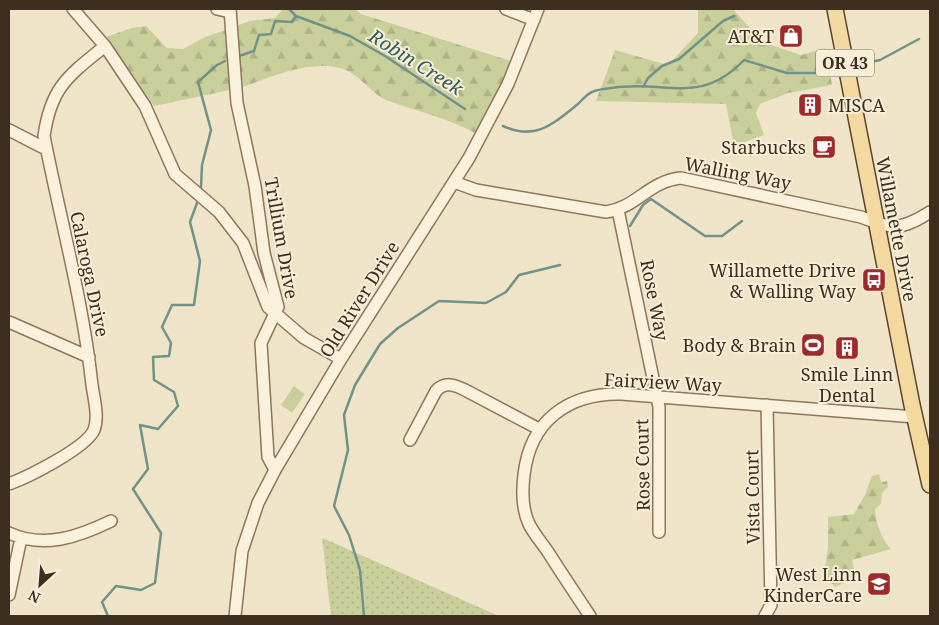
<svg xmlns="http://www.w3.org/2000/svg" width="939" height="625" viewBox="0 0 939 625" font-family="'Noto Serif',serif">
	<defs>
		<pattern id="grass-dots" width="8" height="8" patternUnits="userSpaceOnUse" patternTransform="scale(1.25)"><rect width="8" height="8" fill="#c9cf9b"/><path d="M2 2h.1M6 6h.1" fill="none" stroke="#aeb285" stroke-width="1.8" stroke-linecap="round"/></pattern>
		<pattern id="forest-firs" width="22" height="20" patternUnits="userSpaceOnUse" patternTransform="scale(1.25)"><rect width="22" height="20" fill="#c9cf9b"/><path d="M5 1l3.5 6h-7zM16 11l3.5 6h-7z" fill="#aeb285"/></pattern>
	</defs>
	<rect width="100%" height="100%" fill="#f0e4c8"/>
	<!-- grass -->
	<path fill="url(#grass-dots)" d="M322 538 327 540 499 616H331Z"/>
	<!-- forest -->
	<path fill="url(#forest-firs)" d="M283 9H355L361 14 511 61 493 101 475 133C447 118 416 111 386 100 373 94 363 80 350 72 319 56 273 76 243 87L236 26 250 21 275 18Z
		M698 9H733L762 42 801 55 825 48 832 85 788 93 760 104 756 113 764 135 734 146 726 104 596 101 615 50 668 65 698 33Z
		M146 26 167 48 183 49 205 37 226 30 230 90 154 106 106 37 132 28Z
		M879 474 881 482 887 481 888 487 882 493 881 504 875 509C876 523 881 539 891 549L852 560 856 578 835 587 824 575 828 547V517L854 514 865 495 872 476Z"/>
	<!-- pitch -->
	<path fill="#c9cf9b" d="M294 386 305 394 292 413 281 405Z"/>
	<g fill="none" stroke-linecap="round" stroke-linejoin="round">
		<!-- stream -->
		<path stroke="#6f938a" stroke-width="2.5" d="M296 16 350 36 385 56 465 109
			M239 56 254 51 259 35 271 34 275 21 292 22 296 16 289 9
			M863 64 880 60 919 39
			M643 87 648 78 662 66 679 59 723 21 734 16
			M503 126C536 141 553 124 578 104 582 100 587 94 592 92 598 89 606 89 611 88 665 79 699 107 744 60L787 73H820
			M201 187 202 165 211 130 198 82 217 65 225 61
			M630 226 643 205 651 199 705 236H722L742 221
			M108 616 102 602 116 586 141 590 155 583 161 533 133 489 148 469 140 425 158 429 178 406 174 392 154 380 153 357 169 356 171 343 162 327 172 305H194L200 261 190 222 197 203
			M364 616 360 570 349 535 334 506 348 450 344 415 355 385 380 344 398 328 439 301 486 303 506 292 519 275 560 265"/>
		<defs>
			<path id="minor" d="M73 9 105 46 145 106 175 174 219 212 243 243 268 307 304 338 341 359
				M217 9 230 12
				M230 9 237 103 255 186 264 253 278 307 261 343 268 457 275 470
				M506 9 534 20
				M9 130 46 149
				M454 182 476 190 606 212C636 208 649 181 681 178L861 217C893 229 900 231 930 212
				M618 210 659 407V532
				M9 322 89 357
				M410 440 436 391C445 381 455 385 465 390L539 429
				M9 484C28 477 86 448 94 430 99 417 94 399 92 385 83 301 60 218 44 136 51 87 68 76 105 46
				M9 533C44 549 78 537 111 521
				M9 595 21 538
				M235 616 242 551 258 503 275 470 341 359 469 158 508 84 538 9
				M590 616C576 595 562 574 548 552 542 543 534 534 529 524 522 509 522 491 524 475 530 421 568 393 621 394L915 417
				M765 616 771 605 767 405"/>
			<path id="major" d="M835 9 912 405 930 485"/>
		</defs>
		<!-- minor casing -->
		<use href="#minor" stroke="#8d765c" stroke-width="14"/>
		<!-- major casing -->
		<use href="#major" stroke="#5b4430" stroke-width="18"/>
		<!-- minor -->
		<use href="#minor" stroke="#faf1dc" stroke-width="11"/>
		<!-- major -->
		<use href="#major" stroke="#f3d9a0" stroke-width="15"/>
	</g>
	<!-- icons -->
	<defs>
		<symbol id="shop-square" viewBox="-11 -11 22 22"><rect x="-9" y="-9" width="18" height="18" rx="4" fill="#9e2a2b" stroke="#f7eed8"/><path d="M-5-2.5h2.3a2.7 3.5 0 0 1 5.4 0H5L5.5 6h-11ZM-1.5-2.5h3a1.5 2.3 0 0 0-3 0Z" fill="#fff"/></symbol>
		<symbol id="building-square" viewBox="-11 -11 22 22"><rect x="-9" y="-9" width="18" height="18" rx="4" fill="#9e2a2b" stroke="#f7eed8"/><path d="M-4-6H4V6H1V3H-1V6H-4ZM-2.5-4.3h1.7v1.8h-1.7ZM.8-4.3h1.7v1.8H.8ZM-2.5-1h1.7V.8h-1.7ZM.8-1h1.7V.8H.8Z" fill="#fff"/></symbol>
		<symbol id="cafe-square" viewBox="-11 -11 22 22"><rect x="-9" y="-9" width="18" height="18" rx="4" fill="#9e2a2b" stroke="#f7eed8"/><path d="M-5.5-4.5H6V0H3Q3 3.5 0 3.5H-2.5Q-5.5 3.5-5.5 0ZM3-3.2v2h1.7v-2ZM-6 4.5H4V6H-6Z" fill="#fff"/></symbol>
		<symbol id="bus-square" viewBox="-11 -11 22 22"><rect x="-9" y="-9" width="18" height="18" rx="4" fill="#9e2a2b" stroke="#f7eed8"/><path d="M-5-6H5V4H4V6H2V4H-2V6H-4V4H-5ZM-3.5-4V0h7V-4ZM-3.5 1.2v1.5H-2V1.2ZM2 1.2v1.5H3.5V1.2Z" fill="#fff"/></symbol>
		<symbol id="stadium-square" viewBox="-11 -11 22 22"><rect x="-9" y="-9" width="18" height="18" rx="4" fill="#9e2a2b" stroke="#f7eed8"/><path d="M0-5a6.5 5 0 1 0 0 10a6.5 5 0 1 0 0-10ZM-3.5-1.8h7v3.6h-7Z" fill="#fff"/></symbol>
		<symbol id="school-square" viewBox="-11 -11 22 22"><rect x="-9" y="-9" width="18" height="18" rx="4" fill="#9e2a2b" stroke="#f7eed8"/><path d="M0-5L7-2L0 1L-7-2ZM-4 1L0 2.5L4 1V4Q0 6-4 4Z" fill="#fff"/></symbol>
	</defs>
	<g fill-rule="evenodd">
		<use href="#shop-square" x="777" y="22" width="28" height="28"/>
		<use href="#building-square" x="796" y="91" width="28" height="28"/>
		<use href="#cafe-square" x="810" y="133" width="28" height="28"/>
		<use href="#bus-square" x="860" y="266" width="28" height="28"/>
		<use href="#stadium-square" x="799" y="331" width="28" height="28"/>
		<use href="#building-square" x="833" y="334" width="28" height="28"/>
		<use href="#school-square" x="865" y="570" width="28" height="28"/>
	</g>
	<g text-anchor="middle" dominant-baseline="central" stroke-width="4" stroke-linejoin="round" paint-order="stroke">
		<!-- shield labels -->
		<rect fill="#f7eed8" stroke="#756857" stroke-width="1" x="816" y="49.5" width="58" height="27" rx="4"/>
		<g font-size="16" font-weight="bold" fill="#3d2e20">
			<text x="845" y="63">OR 43</text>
		</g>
		<!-- poi labels -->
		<g font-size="18" fill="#3d2e20" stroke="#f7eed8" text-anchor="end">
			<text x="774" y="36">AT&amp;T</text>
			<text x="828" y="105" text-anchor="start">MISCA</text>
			<text x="806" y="147">Starbucks</text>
			<text x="856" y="270">Willamette Drive<tspan x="856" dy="21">&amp; Walling Way</tspan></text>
			<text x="796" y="345">Body &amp; Brain</text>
			<text x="847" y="374" text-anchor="middle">Smile Linn<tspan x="847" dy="21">Dental</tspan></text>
			<text x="862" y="574">West Linn<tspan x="862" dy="21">KinderCare</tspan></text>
		</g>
		<!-- street labels -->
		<g font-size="18" fill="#3d2e20" stroke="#f7eed8">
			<text transform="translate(738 173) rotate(11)">Walling Way</text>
			<text transform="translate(897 229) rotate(79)">Willamette Drive</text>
			<text transform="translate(282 238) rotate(80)">Trillium Drive</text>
			<text transform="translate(90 274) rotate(78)">Calaroga Drive</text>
			<text transform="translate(359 299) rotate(-58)">Old River Drive</text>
			<text transform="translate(655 300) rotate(79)">Rose Way</text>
			<text transform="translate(663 382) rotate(3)">Fairview Way</text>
			<text transform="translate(642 465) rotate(-91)">Rose Court</text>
			<text transform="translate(752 497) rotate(-91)">Vista Court</text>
		</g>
		<!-- water labels -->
		<g font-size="19" font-style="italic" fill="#2f5d5a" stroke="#f7eed8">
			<text transform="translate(416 62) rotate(32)">Robin Creek</text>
		</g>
	</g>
	<!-- border -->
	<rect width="939" height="625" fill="none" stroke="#3d2e20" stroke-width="20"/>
	<!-- north arrow -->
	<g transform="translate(40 585) rotate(206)" stroke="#f7eed8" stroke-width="4" paint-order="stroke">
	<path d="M0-4L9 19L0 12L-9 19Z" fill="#3d2e20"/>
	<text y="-8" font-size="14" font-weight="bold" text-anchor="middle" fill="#3d2e20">N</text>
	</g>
</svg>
